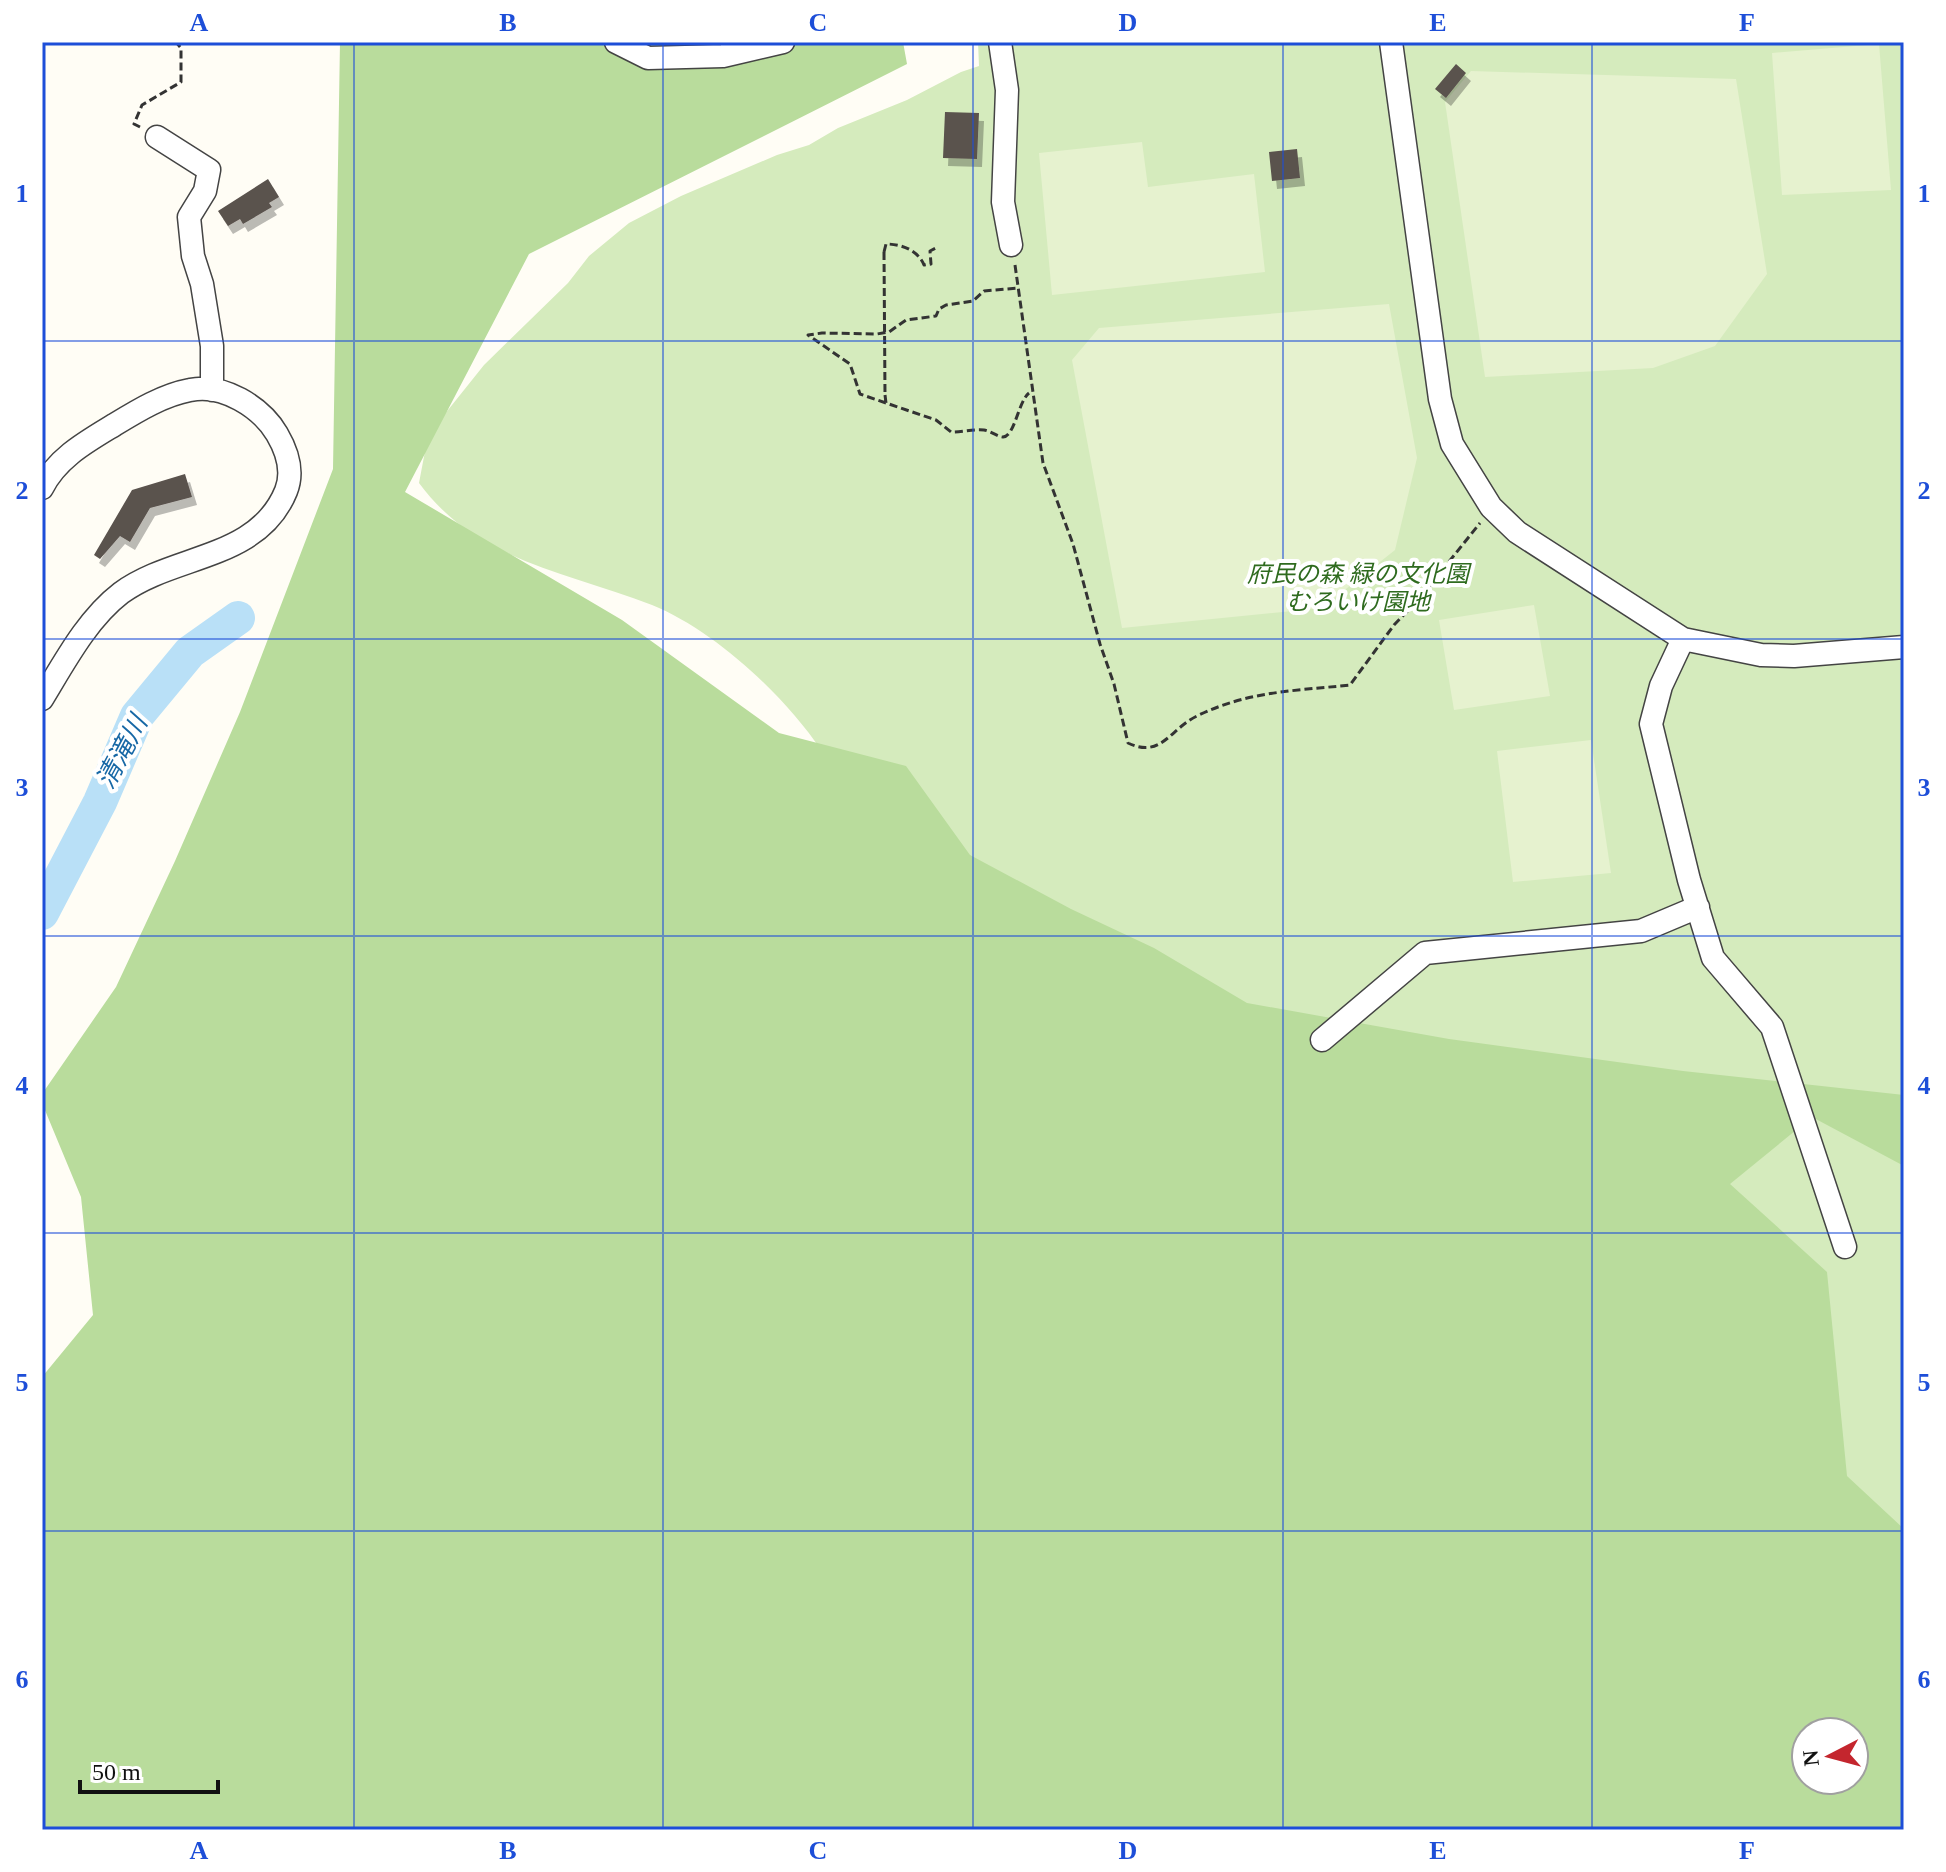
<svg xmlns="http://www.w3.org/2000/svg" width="1946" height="1872" viewBox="0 0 1946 1872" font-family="'Times New Roman','Noto Sans JP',serif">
	<defs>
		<filter id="shadow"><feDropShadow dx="5" dy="8" stdDeviation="0" flood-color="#0004"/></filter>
	</defs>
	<rect width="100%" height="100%" fill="#fffdf5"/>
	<!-- green -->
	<path fill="#d5ebbd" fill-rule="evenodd" d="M978 42H1904V1830H1379L821 750C784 695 714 630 652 605 567 572 476 561 419 483L426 446 444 415 484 365 568 283 589 256 629 223 681 196 777 155 809 145 838 128 907 100 961 72 979 66ZM1806 1732H1854V1780H1806Z"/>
	<!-- forest -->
	<path fill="#b9dc9c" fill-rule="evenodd" d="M340 42H903L907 64 529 254 405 492 622 620 779 733 906 766 970 855 1071 909 1154 948 1247 1003 1449 1039 1683 1071 1904 1095V1166L1812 1117 1730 1184 1827 1272 1847 1476 1904 1529V1830H42V1377L93 1315 81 1197 42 1103V1094L116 987 175 861 240 712 333 469ZM1806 1732H1854V1780H1806Z"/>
	<!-- pitch -->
	<path fill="#e6f2cf" d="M1879 44 1891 190 1782 195 1772 53Z
		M1471 71 1736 79 1767 274 1715 346 1653 368 1485 377 1445 102Z
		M1142 142 1148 187 1254 174 1265 272 1052 295 1039 153Z
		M1389 304 1417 458 1395 550 1322 608 1122 628 1072 360 1099 328Z
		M1534 605 1550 696 1454 710 1439 620Z
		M1591 740 1611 873 1513 882 1497 751Z"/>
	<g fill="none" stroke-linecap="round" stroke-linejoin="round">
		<!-- river -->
		<path stroke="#b9e0f7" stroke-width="34" d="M42 913 100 802 137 716 190 652 238 618"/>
	</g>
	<!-- building -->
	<path fill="#5a524d" filter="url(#shadow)" d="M1456 64 1466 73 1446 98 1435 89Z
		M945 112 979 113 977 159 943 158Z
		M1297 149 1300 178 1272 181 1269 152Z
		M268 179 279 197 269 203 272 207 243 224 240 219 228 226 218 211Z
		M185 474 192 497 150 508 130 542 120 536 100 559 94 555 132 490Z"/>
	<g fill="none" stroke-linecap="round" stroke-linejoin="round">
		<defs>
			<path id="minor" d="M616 42 648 58 723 56 783 42
				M1000 42 1007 90 1003 202 1011 245
				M1391 42 1440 399 1452 444 1491 507 1517 532 1683 639 1761 655 1794 656 1904 647
				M157 137 209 170 205 191 189 217 193 256 202 284 212 346V390
				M42 488C57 458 86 442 114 425 137 411 163 395 190 390 223 383 261 407 277 434 287 451 294 471 286 491 258 560 174 554 121 593 87 619 64 663 42 699
				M1683 639 1661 686 1651 724 1689 880 1713 958 1772 1027 1845 1247
				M1322 1040 1425 953 1641 931 1698 907"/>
		</defs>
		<!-- minor casing -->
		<use href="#minor" stroke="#444" stroke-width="25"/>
		<!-- path -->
		<path stroke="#333" stroke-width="3" stroke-dasharray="8 4" stroke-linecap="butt" d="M140 127 134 124 142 105 181 82V48L176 42
			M884 252 886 244C901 244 918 250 924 265L931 264 930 251 936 248
			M1015 265 1043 463 1073 544 1100 644 1114 684 1128 743C1161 759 1170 729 1197 716 1248 691 1294 691 1350 685L1394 625 1419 599 1480 523
			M885 395 886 403 936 420 951 432C962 432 974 429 984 430 991 431 998 437 1003 437 1015 436 1018 402 1029 393
			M886 403 860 394 850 364 808 335 822 333 877 334 889 332 906 320 936 316 939 309 946 305 973 301 984 291 1019 288"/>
		<!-- minor -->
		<use href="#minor" stroke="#fff" stroke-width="22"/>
		<!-- path-bridge -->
		<path stroke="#333" stroke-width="3" stroke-dasharray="8 4" stroke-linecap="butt" d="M884 252 885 395"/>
	</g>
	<!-- grid -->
	<path fill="none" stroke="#1d4ed8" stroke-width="2" stroke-opacity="0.55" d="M354 42V1830M663 42V1830M973 42V1830M1283 42V1830M1592 42V1830M42 341H1904M42 639H1904M42 936H1904M42 1233H1904M42 1531H1904"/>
	<g text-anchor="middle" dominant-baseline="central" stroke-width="8" stroke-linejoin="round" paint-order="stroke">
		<!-- park labels -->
		<g font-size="24" font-style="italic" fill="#2f6b1f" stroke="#fff">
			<text x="1358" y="574">府民の森 緑の文化園<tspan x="1358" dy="28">むろいけ園地</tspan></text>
		</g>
		<!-- water labels -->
		<g font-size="26" font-style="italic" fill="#1768a6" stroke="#fff">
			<text transform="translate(122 752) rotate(-62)">清滝川</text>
		</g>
	</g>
	<!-- border -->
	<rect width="1946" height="1872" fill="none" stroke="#ffffff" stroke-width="88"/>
	<!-- north arrow -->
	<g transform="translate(1830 1756) rotate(264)"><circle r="38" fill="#ffffff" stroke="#a0a0a0" stroke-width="2"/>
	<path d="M0-6L14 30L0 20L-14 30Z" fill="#c4262e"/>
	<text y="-12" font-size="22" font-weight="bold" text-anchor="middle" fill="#111111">N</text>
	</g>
	<!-- scale -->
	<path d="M80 1780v12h138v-12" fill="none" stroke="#111111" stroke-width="4"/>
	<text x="92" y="1780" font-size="24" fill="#111111" stroke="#ffffff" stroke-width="6" paint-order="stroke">50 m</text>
	<rect x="44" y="44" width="1858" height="1784" fill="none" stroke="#1d4ed8" stroke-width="3"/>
	<g font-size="26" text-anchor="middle" font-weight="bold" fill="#1d4ed8">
		<text x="199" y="31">A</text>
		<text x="508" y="31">B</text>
		<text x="818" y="31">C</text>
		<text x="1128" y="31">D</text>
		<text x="1438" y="31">E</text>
		<text x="1747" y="31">F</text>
		<text x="22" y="202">1</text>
		<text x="1924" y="202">1</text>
		<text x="22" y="499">2</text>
		<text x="1924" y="499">2</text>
		<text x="22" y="796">3</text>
		<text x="1924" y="796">3</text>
		<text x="22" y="1094">4</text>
		<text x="1924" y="1094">4</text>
		<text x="22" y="1391">5</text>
		<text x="1924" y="1391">5</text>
		<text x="22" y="1688">6</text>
		<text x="1924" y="1688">6</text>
		<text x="199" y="1859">A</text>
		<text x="508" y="1859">B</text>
		<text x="818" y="1859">C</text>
		<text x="1128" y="1859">D</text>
		<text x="1438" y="1859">E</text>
		<text x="1747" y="1859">F</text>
	</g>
</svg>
